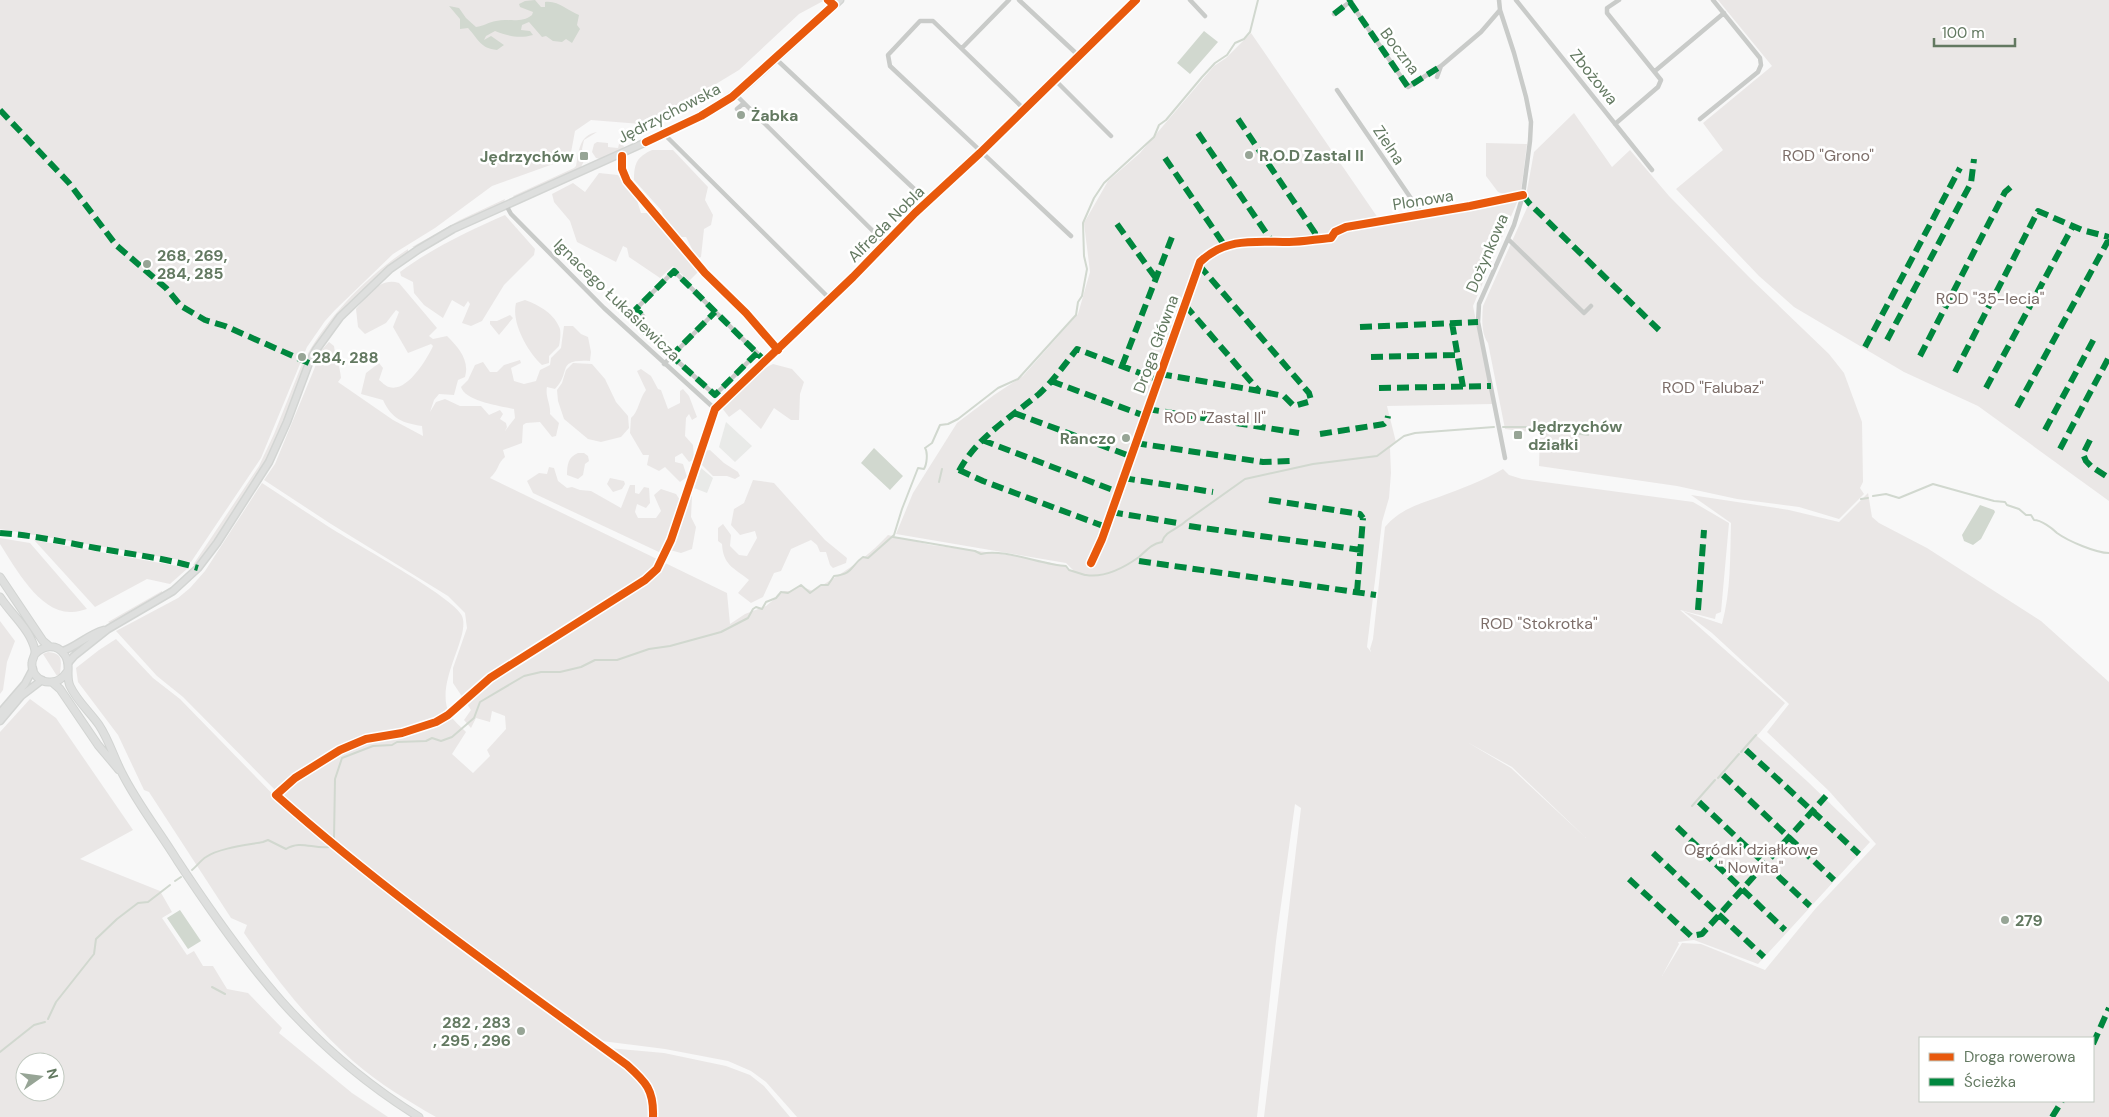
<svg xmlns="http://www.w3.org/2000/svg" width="2109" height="1117" viewBox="0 0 2109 1117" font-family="'DM Sans',sans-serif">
	<rect width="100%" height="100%" fill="#f8f8f8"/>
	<!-- built -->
	<path fill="#e9eae8" d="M726 422 752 446 735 462 719 447Z
		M701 468 713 478 707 493 694 488Z"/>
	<!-- green -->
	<path fill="#eae7e6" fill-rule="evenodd" d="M0 0H825L799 14 739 70 701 93 641 124 591 120 575 131 570 158 492 186 435 228 393 254 335 310 325 321 307 347 261 458 191 562 0 529Z
		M1718 0H2109V501L1978 406 1904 372 1794 307 1759 276 1676 189 1723 150 1703 123 1772 66Z
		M828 4 733 91 703 111 665 127 706 108 735 89Z
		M1251 33 1378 218 1379 223 1471 209 1518 200 1473 306 1493 404 1387 406 1396 442 1390 448 1391 473 1389 498 1382 522 1367 647 1371 652 1370 649 1373 639 1385 527C1399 510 1418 504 1439 497 1460 489 1483 481 1503 469L1509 475 1522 479 1693 502 1729 523 1721 612 1716 614 1715 619 1680 610 1785 703 1757 736 1808 782 1870 842 1758 964 1694 940 1678 942 1679 944 1662 976 1682 943 1701 944 1765 970 1816 908 1876 844 1829 791 1767 732 1789 704 1712 633 1683 611 1722 624C1731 591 1730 557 1731 523L1691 495 1789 510 1839 522 1868 493 1872 517 1879 523 1927 548 2041 621 2109 682V1117H1264L1301 808 1295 804 1276 941 1257 1117H797L766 1082 751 1071 728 1061 665 1049 594 1040 535 993 465 946 342 850 290 805 183 697 157 676 116 631 178 598 190 588 205 571 262 483C285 498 307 513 329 527 352 542 454 597 462 616 471 637 433 684 450 715 454 721 461 727 466 732L452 754 473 773 490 756 487 750 506 729 505 716 492 711 490 722 476 718 471 728 464 720 471 710 453 683V668L467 628 465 613 448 596 331 524 264 480 275 464 315 367 318 354 329 342 334 346C335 357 340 366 341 378L338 382 393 420 423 436 422 426C402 423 392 419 383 400L361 394 366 373 379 363 383 368 379 380C382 382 385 386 389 387 407 393 427 359 433 346L431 344 408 353 393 327 399 312 396 310 386 323 365 334 358 327 356 309C368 296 379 277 399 283L437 328 429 336 433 339 447 336C458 347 470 360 465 377L458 380 454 395 439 394 434 400 430 412 436 402 445 399 460 406H481L489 415 500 410 503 414 500 419 506 423 507 427 505 431 515 418 514 409C500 406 465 401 461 387L468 380 475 365 483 362 490 372H497L504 365 520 360 521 363 511 368 514 381 524 384 536 381 540 370 550 365 551 358 561 348 564 326H573L581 334 588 337 591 352 590 361C555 359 572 372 555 389L547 387C545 397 551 404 550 414L559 423 556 436 552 437 540 422 526 423 523 425 522 443 503 450 505 457C497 464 499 470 490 478L727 593 730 624 745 614 766 606 784 591H792L800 586 813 591C842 573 865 560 888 535L931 545 1009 555 1066 566 1069 570H1073L1066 563 896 534 913 493 957 423 994 395 1023 376 1078 314 1090 272 1084 223 1108 181 1140 153 1214 66 1226 58ZM1467 742 1512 767 1586 838 1511 768ZM1920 1038H2093V1101H1920Z
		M1574 113 1612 167 1630 150 1669 196 1750 278 1829 354 1844 373 1862 422 1863 482 1860 488 1864 494 1839 519 1799 507 1737 499 1677 486 1539 466 1540 433 1505 429 1488 343C1481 333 1482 318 1483 306L1530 201 1526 196 1534 152Z
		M597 132 584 140 582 149 585 159 580 169 514 198 513 196 574 168 576 166C579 151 579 135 597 132Z
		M597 142 608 143V147L618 148 619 144 624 146 623 149 600 159 596 158 592 152 594 144Z
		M1486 143 1527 144 1521 191 1506 195 1498 192 1486 176Z
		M652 150H673L708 187 705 200 713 215 711 225 704 229 701 257 697 259 686 237H676L664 223 662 211 634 180C634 163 637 157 652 150Z
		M599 173 618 175 635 194 641 213H650L700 270 689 281 673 266 660 278 629 257 627 248 623 246 616 262 577 242 570 221 554 202 552 194 573 183 585 192Z
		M505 199 504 203 416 247H412L460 220Z
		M505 215 535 249 534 255 504 285 482 321 471 326 462 323 470 304 468 301 464 307 452 300 443 318 424 305 414 293 413 282 401 276 400 272C432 248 469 231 505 215Z
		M408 249V252C379 274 352 300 328 328 321 337 316 348 309 357L305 359C327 317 368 275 408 249Z
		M525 300C539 305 555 314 560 329 561 334 560 341 559 346L549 356V363L542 365C528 352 511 323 516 303Z
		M510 315 513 318 499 335 490 324V321H497Z
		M573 363 592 364 605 379 616 402 628 416 629 428 621 437 601 442 588 439 564 419 558 401 557 390 562 383 566 370Z
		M302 364 304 365 303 369C292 400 282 433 266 462 245 498 222 531 198 565H193L259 466 274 434Z
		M773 364 792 369 804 382 800 394 799 420H791L774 408 761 429 740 409 729 417 722 408 761 370Z
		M641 369 651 376 658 389 661 390 668 409 680 403V391L683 389 689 396 697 417 692 420 689 414 686 418 685 436 693 445 694 459 689 462 682 453 675 457V462L683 464 687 477 680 482 665 467 659 471 647 465 649 455H643L630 433 631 418C639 411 639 399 646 390L637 371Z
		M710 450 724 463 738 472 740 476 735 479 727 476H713L701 464 703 451Z
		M578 453H584L588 456 589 461 585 464 583 475 578 479 567 475C567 465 568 457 578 453Z
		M549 467 554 468 558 481 567 488 572 487 580 490 591 491 621 508 630 485H635V493L639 494 644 487 649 488 650 503 646 508 637 504 635 512 638 518H656L661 511 654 495 661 489 676 494 680 500 688 493 692 496 691 517 696 527 692 549 681 553 670 550 667 542 661 553 533 493 527 481 539 473 547 474Z
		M610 478 624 481 625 484 622 489 613 492 607 484Z
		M753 480 774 483 825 540 847 558 846 563 833 568 830 565 826 552H820L817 545 811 540 791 549 781 571 774 573 763 597 751 603 738 593 749 580C734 568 723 565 722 544L718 541V528L723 524 731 535 730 546 739 555 747 556 757 538 755 531 740 535 731 525 734 509 744 503Z
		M0 538 30 543 87 609C82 610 77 612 72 612 40 614 15 567 0 544Z
		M34 540 188 568 170 584 147 579 95 607Z
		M162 591V596L112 624 108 622Z
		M0 621 15 641 7 662 3 690 0 694Z
		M116 639 153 678 180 699 293 815 326 844 463 950 542 1005 597 1047 664 1053 726 1066 750 1075 764 1086 790 1117H436C408 1101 378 1083 353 1061 311 1024 276 979 244 933L247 925 231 918 149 792 144 790 118 735 78 682 76 668 99 650Z
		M48 652C64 653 61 662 60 674L57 676 43 654Z
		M30 699 56 718 133 830 80 859 160 891 172 912 162 918 187 955 194 951 203 966H213L227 989 248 993 282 1028 279 1033 352 1093 388 1117H0V732ZM25 1062H55V1092H25Z"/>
	<!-- water -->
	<path fill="#d1d8cf" d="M535 0 541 7H545V2C558 0 568 11 579 15L577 25 580 29 572 43 566 39 562 42 553 41 546 36 542 37 529 22 522 25 521 30 530 31 533 35C519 39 508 36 495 31L486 36 484 40 491 36 504 45 497 50C480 48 479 40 468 28L460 29V19L449 6 459 8 466 18 476 27C484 26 489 22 496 21 508 18 521 24 532 15L533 12 520 7 519 4 525 1Z
		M1204 31 1218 42 1190 74 1177 63Z
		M874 448 903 476 890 490 861 463Z
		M1980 505 1994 510 1995 512 1981 539 1973 545 1964 541 1962 535Z
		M180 910 201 941 188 949 167 918Z"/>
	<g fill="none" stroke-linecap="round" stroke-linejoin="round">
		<!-- stream -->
		<path stroke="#d1d8cf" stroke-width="2" d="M1503 427H1527L1588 435
			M939 482 942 469
			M1873 496 1886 494 1899 498 1933 484 1994 501 2005 502 2007 505 2019 509 2026 515H2031L2034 520C2041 520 2052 528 2057 533 2068 541 2096 553 2109 553
			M1861 499 1868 498
			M893 537 975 551 981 554C1004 548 1042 565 1066 566L1069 570 1085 575
			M1086 575C1104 578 1125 567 1139 557 1147 550 1151 544 1162 542 1165 531 1178 529 1186 521L1245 479 1313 464 1377 456 1404 436 1415 433 1494 427
			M1741 752 1756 735
			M1718 778 1739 754
			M1692 806 1715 780
			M334 839 335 779 342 758 373 746 392 745 397 742 426 741 432 738 441 741 452 737 474 718 480 702 524 676 541 672H560L581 667 595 660H617L649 649 670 646 721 632 748 618 753 609 756 607 762 609 766 602 776 598 781 592 788 593 801 585 810 593 821 585H828L834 576C854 574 850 566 863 557L868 558 894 535 902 509 918 468 924 469C927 464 928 452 925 448L932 443 940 425 948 424 958 419 998 388 1018 379 1076 315 1078 302 1082 296 1087 269 1084 256 1083 223 1094 198 1104 183 1154 137 1159 125 1166 120 1202 77 1215 63 1227 55 1235 43 1244 39 1250 32 1258 0
			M192 870C197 866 201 860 206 857 219 848 247 845 263 842L268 840 286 849C300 840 313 849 329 847
			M175 881 181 877
			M212 987 225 994
			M48 1019 56 1002 94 954 96 939 117 919 138 903 148 902 170 885
			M0 1052 34 1025 45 1022"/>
		<defs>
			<path id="secondary" d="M63 651C77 646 89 634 104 630
				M68 663 74 656 108 629 173 591 198 568 217 543 269 462 287 422 309 363 316 350 340 317 390 269 419 249 453 229 664 134 715 108 747 85 840 0
				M0 713 25 684 33 669
				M0 721 21 696 42 680"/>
			<path id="primary" d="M0 577 43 641 49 646
				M0 597C9 611 23 623 30 637 32 641 35 647 35 652 35 656 32 659 32 663 31 674 40 683 51 682 58 682 63 678 67 672
				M35 654C43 646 56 643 64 654 72 663 65 675 70 686 77 701 90 712 99 725 109 740 114 758 122 773 137 803 159 831 177 860 246 965 309 1049 419 1117
				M52 682 60 689 98 745 119 770"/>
		</defs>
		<!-- secondary casing -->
		<use href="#secondary" stroke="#d3d5d3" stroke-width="9"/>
		<!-- primary casing -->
		<use href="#primary" stroke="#d2d4d2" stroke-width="9"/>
		<!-- minor -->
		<path stroke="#c9cbc9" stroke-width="4.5" d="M1019 0 1079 56
			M1190 0 1205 16
			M1499 0 1500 10 1514 53 1526 97 1531 122 1530 141 1523 195 1514 225 1479 304 1478 322 1505 458
			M1516 0 1652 170
			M1350 2 1408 87 1441 66
			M1334 14 1351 1
			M962 48 1009 0
			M776 59 927 201
			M1655 71 1724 13
			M1437 77 1441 66 1481 32 1500 10
			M1055 80 1111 136
			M1337 90 1421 213
			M735 94 885 243
			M737 109 744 103
			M1024 109 933 21H920L888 55 890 66 1071 236
			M1700 119 1758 72 1761 65 1760 58 1713 0
			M1615 124 1658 87 1661 80 1607 13V8L1619 0
			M664 134 830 299
			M506 205 511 214 604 308 715 409
			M1508 239 1584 313 1591 306
			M757 353 715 395 635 323 643 316 636 309 674 271 766 362
			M664 364 715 312
			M688 488 715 409 853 277 915 213 980 153 1136 0
			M1091 563 1102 539 1200 262C1226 237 1256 242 1289 242 1303 242 1317 239 1331 238L1335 232 1346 227 1470 206 1523 195"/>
		<!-- secondary -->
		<use href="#secondary" stroke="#dedfde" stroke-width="6"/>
		<!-- primary -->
		<use href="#primary" stroke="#dedfde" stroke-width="7"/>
		<!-- quiet -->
		<path stroke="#00873e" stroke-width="6" stroke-dasharray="12 6" stroke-linecap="butt" d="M1350 2 1408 87 1441 66
			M1334 14 1352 0
			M0 110 69 183 116 245 166 288 181 306 205 320 225 326 309 363
			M1238 119 1315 233V240
			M1198 133 1271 240
			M1165 158 1225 246
			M1523 195 1529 203 1659 330
			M1117 224 1155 277
			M1199 265 1309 393 1311 400
			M1185 305 1259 391
			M1452 323 1463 387
			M1360 327 1478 322
			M1887 340 1971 183 1974 159
			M1865 347 1960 168
			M757 353 715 395 635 323 643 316 636 309 674 271 766 362
			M671 356 715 312
			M1920 356 2005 192 2013 185
			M1371 357 1457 355
			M1122 366 1172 237
			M1955 372 2038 211 2082 230 2109 237
			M1160 374 1254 390 1284 396 1294 406 1308 402
			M1051 381 1145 416
			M1379 388 1491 386
			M1986 388 2073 226
			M2017 407 2109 239
			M1147 409 1299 433
			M1014 413 1130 456
			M2045 430 2095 337
			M1320 434 1384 424 1387 421 1388 416
			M982 440 1118 492
			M2090 440 2083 454 2086 461 2092 467 2109 478
			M1135 443 1263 462 1290 461
			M2060 449 2109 357
			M959 470 983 481 1106 527
			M959 471C977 437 1010 418 1039 394 1053 381 1065 364 1077 349L1158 380
			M1123 478 1213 492
			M1269 500 1360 514 1363 518
			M1111 512 1178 523
			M1189 526 1361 550
			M0 533C32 535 64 542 96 548 130 554 165 558 198 568
			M1139 561 1376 595
			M1357 592 1363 518
			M1698 610 1704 530
			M1746 750 1859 854
			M1723 775 1834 880
			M1699 802 1810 906
			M1677 827 1785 930
			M1653 853 1764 957
			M1629 879 1691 936 1702 934 1826 796
			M2093 1044 2109 1008
			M2052 1117 2062 1101"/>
		<defs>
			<path id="cycleway" d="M646 142 701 116 732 97 834 5 828 0
				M622 156V169L627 181 705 273 746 313 778 350
				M1091 563 1102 539 1200 262C1226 237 1256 242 1289 242 1303 242 1317 239 1331 238L1335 232 1346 227 1470 206 1523 195
				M653 1117C654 1090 646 1082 627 1065 508 978 386 893 276 795L295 778 340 750 366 739 402 733 436 722 448 715 490 678 645 580 657 569 671 540 715 409 853 277 915 213 980 153 1136 0"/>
		</defs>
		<!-- cycleway casing -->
		<use href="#cycleway" stroke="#fff" stroke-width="11"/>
		<!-- cycleway -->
		<use href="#cycleway" stroke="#e8590c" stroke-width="8"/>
	</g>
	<!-- markers -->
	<g fill="#97a596" stroke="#fff" stroke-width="2">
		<circle cx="741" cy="115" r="5"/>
		<circle cx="1249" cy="155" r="5"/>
		<rect x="579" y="151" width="10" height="10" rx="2.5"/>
		<circle cx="147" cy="264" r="5"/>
		<circle cx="302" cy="357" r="5"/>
		<rect x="1513" y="430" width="10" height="10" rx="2.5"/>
		<circle cx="1126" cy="438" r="5"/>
		<circle cx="2005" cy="920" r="5"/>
		<circle cx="521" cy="1031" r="5"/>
	</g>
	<g text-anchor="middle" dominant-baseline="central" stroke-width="5" stroke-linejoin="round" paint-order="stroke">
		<!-- street labels -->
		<g font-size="16" fill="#637961" stroke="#fff">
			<text transform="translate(1400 51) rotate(53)">Boczna</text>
			<text transform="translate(1594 77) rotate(51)">Zbożowa</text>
			<text transform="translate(669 113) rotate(-27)">Jędrzychowska</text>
			<text transform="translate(1389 145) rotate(56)">Zielna</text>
			<text transform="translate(1423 200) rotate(-9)">Plonowa</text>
			<text transform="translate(886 224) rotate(-45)">Alfreda Nobla</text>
			<text transform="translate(1487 253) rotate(-67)">Dożynkowa</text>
			<text transform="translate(617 300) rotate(44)">Ignacego Łukasiewicza</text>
			<text transform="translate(1156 344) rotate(-70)">Droga Główna</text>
		</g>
		<!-- poi labels -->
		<g font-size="16" font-weight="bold" fill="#637961" stroke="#fff" text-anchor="start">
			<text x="751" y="115">Żabka</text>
			<text x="1259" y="155">R.O.D Zastal II</text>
			<text x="574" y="156" text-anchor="end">Jędrzychów</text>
			<text x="157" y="255">268, 269,<tspan x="157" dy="18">284, 285</tspan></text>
			<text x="312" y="357">284, 288</text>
			<text x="1528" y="426">Jędrzychów<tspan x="1528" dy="18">działki</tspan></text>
			<text x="1116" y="438" text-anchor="end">Ranczo</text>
			<text x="2015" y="920">279</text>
			<text x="511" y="1022" text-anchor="end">282 , 283<tspan x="511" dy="18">, 295 , 296</tspan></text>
		</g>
		<!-- park labels -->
		<g font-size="16" fill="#7d6e69" stroke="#fff">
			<text x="1828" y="155">ROD "Grono"</text>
			<text x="1990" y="298">ROD "35-lecia"</text>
			<text x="1713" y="387">ROD "Falubaz"</text>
			<text x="1215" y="417">ROD "Zastal II"</text>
			<text x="1539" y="623">ROD "Stokrotka"</text>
			<text x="1751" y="849">Ogródki działkowe<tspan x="1751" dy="18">" Nowita"</tspan></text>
		</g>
	</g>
	<!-- legend -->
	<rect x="1919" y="1037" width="175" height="65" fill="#ffffff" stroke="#c1c9c0"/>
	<rect x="1929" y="1053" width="25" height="8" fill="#e8590c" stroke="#c1c9c0"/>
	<text x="1964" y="1062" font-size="15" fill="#637961">Droga rowerowa</text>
	<rect x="1929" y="1078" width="25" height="8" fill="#00873e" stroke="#c1c9c0"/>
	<text x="1964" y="1087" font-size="15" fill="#637961">Ścieżka</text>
	<!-- north arrow -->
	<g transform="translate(40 1077) rotate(76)"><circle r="24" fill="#ffffff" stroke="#c1c9c0"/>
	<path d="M0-4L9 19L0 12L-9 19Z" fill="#97a596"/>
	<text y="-8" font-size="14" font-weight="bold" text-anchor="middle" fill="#637961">N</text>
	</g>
	<!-- scale -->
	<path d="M1934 38v8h81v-8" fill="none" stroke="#637961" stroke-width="2.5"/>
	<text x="1942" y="38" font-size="15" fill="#637961" stroke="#ffffff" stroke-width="4" paint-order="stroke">100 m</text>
</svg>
